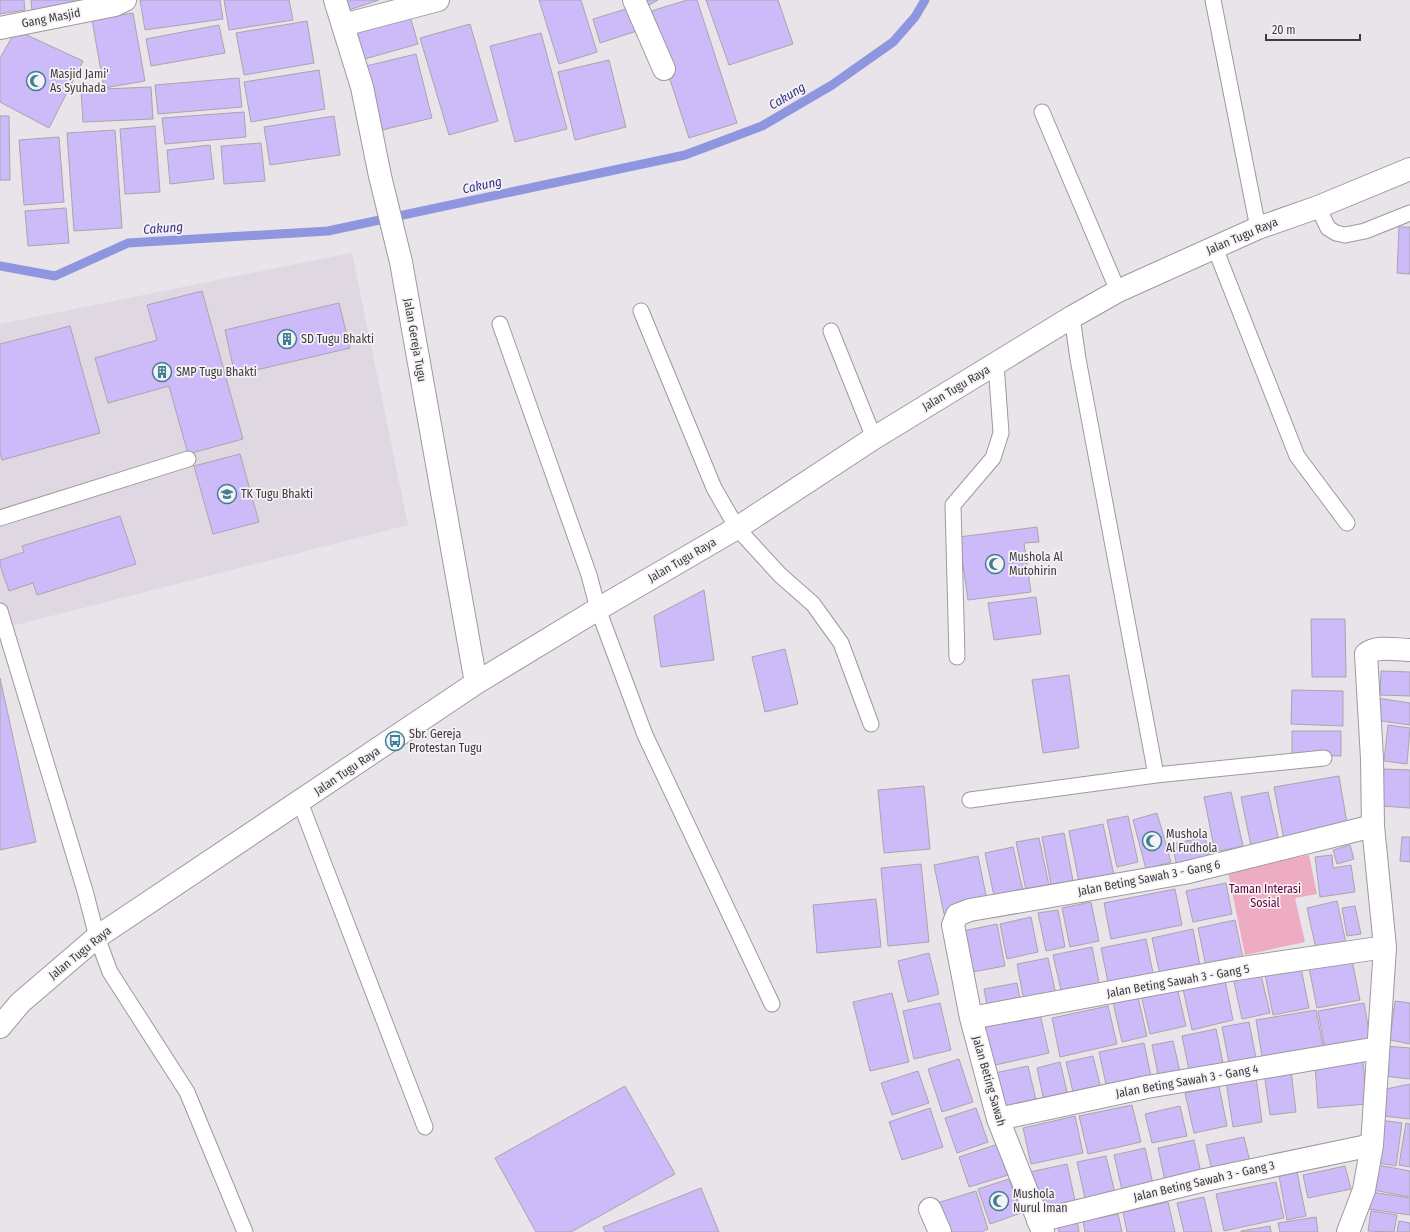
<svg xmlns="http://www.w3.org/2000/svg" width="1410" height="1232" viewBox="0 0 1410 1232" font-family="'Fira Sans Condensed',sans-serif">
	<rect width="100%" height="100%" fill="#e8e4e9"/>
	<!-- built -->
	<path fill="#dfd7e2" d="M352 253 408 525 0 629V324Z"/>
	<!-- green -->
	<path fill="#edacc2" d="M1309 855 1317 894 1295 898 1305 942 1245 955 1228 872Z"/>
	<g fill="none" stroke-linecap="round" stroke-linejoin="round">
		<!-- stream -->
		<path stroke="#8e96e0" stroke-width="9" d="M0 266 55 276 128 243 328 231 685 155 762 126 832 85 893 42 915 17 925 0"/>
	</g>
	<!-- building -->
	<path fill="#cdbaf8" stroke="#a8a6ab" d="M0 0H24L25 10 0 14Z
		M31 0H82V3L32 11Z
		M140 0H220L223 19 145 30Z
		M224 0H289L293 20 229 30Z
		M345 0H379L349 10Z
		M539 0H581L597 52 559 64Z
		M640 0H658L644 8Z
		M687 0H697L737 123 689 138 648 12Z
		M706 0H778L793 44 729 65Z
		M636 6 643 29 600 43 593 19Z
		M133 13 145 81 104 88 92 20Z
		M410 16 418 44 361 60 352 32Z
		M307 21 314 63 244 75 236 33Z
		M470 24 498 121 449 135 420 38Z
		M219 25 225 53 151 66 146 39Z
		M16 30 83 61 49 128 0 102V58Z
		M541 33 567 129 515 142 490 46Z
		M416 54 432 118 382 130 366 66Z
		M609 60 626 127 575 140 558 72Z
		M319 70 325 109 251 122 244 82Z
		M239 78 242 107 158 114 155 85Z
		M151 87 153 119 83 122 81 90Z
		M244 112 246 137 165 144 162 118Z
		M0 116H9L10 180H0Z
		M334 116 340 155 270 165 264 127Z
		M155 126 160 192 125 194 120 129Z
		M115 130 122 228 74 231 67 133Z
		M59 137 64 202 24 205 19 140Z
		M261 143 265 181 224 184 221 146Z
		M210 145 214 179 170 184 167 150Z
		M66 208 69 243 28 246 25 211Z
		M1399 227H1410V274L1397 273Z
		M202 291 243 439 188 454 169 386 108 403 95 358 157 340 147 305Z
		M339 303 350 348 235 375 225 330Z
		M70 326 100 433 2 460 0 453V344Z
		M240 454 259 522 213 534 194 466Z
		M120 516 136 564 37 595 33 583 9 591 0 565V560L24 552 22 546Z
		M1037 527 1039 542 1024 543 1031 592 968 600 959 537Z
		M704 590 714 660 661 667 654 616Z
		M1036 597 1041 634 994 640 988 603Z
		M1311 619H1345L1346 677H1312Z
		M785 649 798 704 765 712 752 657Z
		M1381 671 1410 672V696L1380 695Z
		M1069 675 1079 748 1043 753 1032 680Z
		M0 678 36 842 0 850Z
		M1292 690 1343 691V726L1291 724Z
		M1377 698 1410 703V725L1373 720Z
		M1388 725 1410 728 1407 764 1384 761Z
		M1292 731H1341V756L1292 755Z
		M1384 769 1410 770V808L1382 806Z
		M1339 776 1348 829 1284 840 1274 787Z
		M924 786 930 849 884 853 878 790Z
		M1231 792 1243 846 1215 852 1204 797Z
		M1268 792 1279 841 1251 846 1241 797Z
		M1157 813 1171 862 1146 869 1133 820Z
		M1128 816 1138 862 1117 867 1107 820Z
		M1103 824 1115 880 1080 887 1069 831Z
		M1064 833 1074 886 1052 890 1042 837Z
		M1205 837 1210 860 1177 866 1172 844Z
		M1402 837H1410V862L1400 861Z
		M1039 838 1050 890 1027 895 1016 842Z
		M1350 845 1354 859 1337 864 1333 850Z
		M1013 847 1024 895 995 901 985 853Z
		M1332 855 1333 868 1351 865 1355 892 1320 897 1315 857Z
		M978 856 988 905 944 914 934 865Z
		M921 864 929 942 888 946 881 868Z
		M1226 883 1232 914 1193 922 1186 891Z
		M1175 889 1182 925 1111 939 1104 903Z
		M876 899 881 947 817 953 813 905Z
		M1337 901 1346 943 1316 949 1307 908Z
		M1091 902 1099 941 1070 947 1062 908Z
		M1355 906 1361 934 1347 936 1342 908Z
		M1058 910 1065 947 1046 951 1038 913Z
		M1031 917 1038 952 1007 959 1000 924Z
		M1235 920 1243 958 1206 966 1198 928Z
		M997 924 1005 966 967 973 958 932Z
		M1193 929 1201 971 1161 979 1152 938Z
		M1146 939 1154 978 1109 987 1101 948Z
		M1092 947 1100 988 1062 995 1053 955Z
		M929 953 939 994 908 1002 898 961Z
		M1048 958 1056 995 1024 1001 1017 964Z
		M1352 960 1360 1000 1317 1008 1309 968Z
		M1301 968 1309 1008 1273 1015 1265 974Z
		M1260 971 1270 1013 1242 1019 1233 977Z
		M1225 980 1233 1020 1192 1030 1183 989Z
		M1017 983 1021 1003 988 1010 984 989Z
		M1177 987 1186 1026 1150 1034 1141 995Z
		M892 993 909 1062 870 1071 853 1002Z
		M1138 997 1147 1036 1122 1042 1113 1002Z
		M1395 1001 1410 1003V1044L1390 1040Z
		M940 1003 951 1050 914 1059 903 1011Z
		M1364 1003 1371 1042 1325 1050 1318 1011Z
		M1108 1006 1117 1044 1060 1057 1052 1018Z
		M1316 1010 1324 1051 1263 1062 1256 1020Z
		M1040 1014 1049 1053 991 1066 982 1027Z
		M1249 1022 1257 1063 1230 1068 1222 1027Z
		M1216 1029 1224 1068 1190 1075 1182 1036Z
		M1173 1041 1181 1076 1159 1079 1152 1045Z
		M1144 1043 1152 1081 1107 1089 1099 1052Z
		M1385 1046 1410 1048V1079L1383 1076Z
		M1093 1056 1101 1089 1074 1096 1066 1062Z
		M959 1059 973 1102 942 1112 928 1069Z
		M1363 1061 1367 1104 1318 1108 1315 1065Z
		M1060 1062 1068 1096 1044 1101 1037 1068Z
		M1028 1066 1037 1104 999 1112 990 1074Z
		M1291 1070 1296 1112 1270 1115 1264 1073Z
		M918 1071 929 1103 892 1115 881 1083Z
		M1256 1077 1262 1122 1233 1127 1226 1081Z
		M1410 1084V1119L1383 1116 1386 1089Z
		M625 1086 675 1174 571 1232H536L495 1158Z
		M1219 1086 1227 1126 1194 1133 1185 1093Z
		M1132 1105 1141 1142 1088 1154 1079 1116Z
		M1180 1106 1187 1136 1152 1143 1145 1114Z
		M930 1108 943 1147 902 1160 889 1122Z
		M976 1108 988 1142 957 1153 945 1118Z
		M1075 1116 1083 1153 1031 1164 1023 1128Z
		M1380 1120 1402 1123 1396 1166 1373 1162Z
		M1406 1123 1410 1124V1167L1399 1165Z
		M1244 1137 1251 1166 1213 1175 1206 1145Z
		M1194 1140 1201 1173 1165 1181 1158 1148Z
		M998 1144 1008 1175 969 1187 959 1157Z
		M1145 1148 1153 1184 1122 1190 1114 1155Z
		M1106 1156 1116 1197 1086 1203 1077 1162Z
		M1067 1164 1076 1205 1040 1213 1030 1172Z
		M1378 1165 1410 1171V1197L1373 1190Z
		M1345 1166 1351 1189 1308 1198 1303 1175Z
		M1297 1172 1306 1216 1287 1220 1279 1176Z
		M1009 1179 1021 1213 990 1224 978 1189Z
		M1276 1182 1284 1218 1224 1231 1216 1194Z
		M701 1188 719 1232H605L603 1227Z
		M976 1191 988 1229 981 1232H944L934 1204Z
		M1371 1192 1410 1198V1215L1368 1209Z
		M1204 1197 1212 1232H1184L1177 1203Z
		M1168 1202 1175 1232H1127L1123 1212Z
		M1371 1211 1397 1215 1394 1232 1368 1231Z
		M1118 1214 1122 1232H1085L1083 1221Z
		M1316 1217 1318 1232H1280L1278 1223Z
		M1077 1220 1079 1232H1059L1057 1224Z
		M1399 1221 1410 1223V1232H1397Z
		M1270 1226 1271 1232H1241V1231Z"/>
	<g fill="none" stroke-linecap="round" stroke-linejoin="round">
		<defs>
			<path id="lane" d="M1213 0 1258 228
				M1042 112 1118 291
				M1318 207 1328 228 1336 233 1345 235 1365 231 1410 213
				M1215 248 1297 456 1347 523
				M641 311 714 488 737 528 780 575 813 604 841 643 871 724
				M1072 317 1078 359 1156 775
				M500 324 589 575 598 609 645 735 772 1004
				M831 331 874 438
				M0 518 188 459
				M0 611 85 891 97 937 110 972 187 1092 245 1232
				M957 657 953 505 993 458 1001 433 996 364
				M970 800 1156 775 1324 758
				M300 802 425 1127"/>
			<path id="street" d="M634 0 664 69
				M343 25 438 0
				M0 28 115 5 125 0
				M971 1018 1236 969 1385 947
				M998 1119 1147 1087 1378 1048
				M930 1209 940 1232
				M1038 1221 1205 1180 1372 1145
				M1043 1232 998 1119 971 1018 953 925 957 915 970 910 1184 873 1373 826
				M1348 1232 1364 1190 1372 1145 1385 947 1373 826 1372 759 1366 654C1377 645 1396 650 1410 650"/>
			<path id="secondary" d="M335 0 362 87 380 176 401 262 476 683
				M0 1027 20 1003 97 937 476 683 598 609 737 528 874 438 1072 317 1118 291 1258 228 1318 207 1410 169"/>
		</defs>
		<!-- lane casing -->
		<use href="#lane" stroke="#9d999e" stroke-width="17"/>
		<!-- street casing -->
		<use href="#street" stroke="#9d999e" stroke-width="24"/>
		<!-- secondary casing -->
		<use href="#secondary" stroke="#9d999e" stroke-width="24"/>
		<!-- lane -->
		<use href="#lane" stroke="#fff" stroke-width="15"/>
		<!-- street -->
		<use href="#street" stroke="#fff" stroke-width="22"/>
		<!-- secondary -->
		<use href="#secondary" stroke="#fff" stroke-width="22"/>
	</g>
	<!-- icons -->
	<defs>
		<symbol id="mosque-ring" viewBox="-11 -11 22 22"><circle r="9.5" fill="#f5f2f6" stroke="#3f7f93" stroke-width="1.5"/><path d="M3.5-4.9A6 6 0 1 0 3.5 4.9A5 5 0 1 1 3.5-4.9Z" fill="#3f7f93"/></symbol>
		<symbol id="building-ring" viewBox="-11 -11 22 22"><circle r="9.5" fill="#f5f2f6" stroke="#3f7f93" stroke-width="1.5"/><path d="M-4-6H4V6H1V3H-1V6H-4ZM-2.5-4.3h1.7v1.8h-1.7ZM.8-4.3h1.7v1.8H.8ZM-2.5-1h1.7V.8h-1.7ZM.8-1h1.7V.8H.8Z" fill="#3f7f93"/></symbol>
		<symbol id="school-ring" viewBox="-11 -11 22 22"><circle r="9.5" fill="#f5f2f6" stroke="#3f7f93" stroke-width="1.5"/><path d="M0-5L7-2L0 1L-7-2ZM-4 1L0 2.5L4 1V4Q0 6-4 4Z" fill="#3f7f93"/></symbol>
		<symbol id="bus-ring" viewBox="-11 -11 22 22"><circle r="9.5" fill="#f5f2f6" stroke="#3f7f93" stroke-width="1.5"/><path d="M-5-6H5V4H4V6H2V4H-2V6H-4V4H-5ZM-3.5-4V0h7V-4ZM-3.5 1.2v1.5H-2V1.2ZM2 1.2v1.5H3.5V1.2Z" fill="#3f7f93"/></symbol>
	</defs>
	<g fill-rule="evenodd">
		<use href="#mosque-ring" x="25" y="70" width="22" height="22"/>
		<use href="#building-ring" x="276" y="328" width="22" height="22"/>
		<use href="#building-ring" x="151" y="361" width="22" height="22"/>
		<use href="#school-ring" x="216" y="483" width="22" height="22"/>
		<use href="#mosque-ring" x="984" y="553" width="22" height="22"/>
		<use href="#bus-ring" x="384" y="730" width="22" height="22"/>
		<use href="#mosque-ring" x="1141" y="830" width="22" height="22"/>
		<use href="#mosque-ring" x="988" y="1190" width="22" height="22"/>
	</g>
	<g text-anchor="middle" dominant-baseline="central" stroke-width="3.5" stroke-linejoin="round" paint-order="stroke">
		<!-- street labels -->
		<g font-size="12" fill="#3d3b3d" stroke="#f5f2f6">
			<text transform="translate(51 18) rotate(-11)">Gang Masjid</text>
			<text transform="translate(1242 236) rotate(-23)">Jalan Tugu Raya</text>
			<text transform="translate(415 340) rotate(80)">Jalan Gereja Tugu</text>
			<text transform="translate(956 388) rotate(-31)">Jalan Tugu Raya</text>
			<text transform="translate(682 560) rotate(-30)">Jalan Tugu Raya</text>
			<text transform="translate(347 771) rotate(-34)">Jalan Tugu Raya</text>
			<text transform="translate(1149 878) rotate(-11)">Jalan Beting Sawah 3 - Gang 6</text>
			<text transform="translate(80 953) rotate(-39)">Jalan Tugu Raya</text>
			<text transform="translate(1178 981) rotate(-10)">Jalan Beting Sawah 3 - Gang 5</text>
			<text transform="translate(989 1081) rotate(74)">Jalan Beting Sawah</text>
			<text transform="translate(1187 1081) rotate(-10)">Jalan Beting Sawah 3 - Gang 4</text>
			<text transform="translate(1204 1181) rotate(-13)">Jalan Beting Sawah 3 - Gang 3</text>
		</g>
		<!-- poi labels -->
		<g font-size="12" fill="#3d3b3d" stroke="#f5f2f6" text-anchor="start">
			<text x="50" y="74">Masjid Jami'<tspan x="50" dy="14">As Syuhada</tspan></text>
			<text x="301" y="339">SD Tugu Bhakti</text>
			<text x="176" y="372">SMP Tugu Bhakti</text>
			<text x="241" y="494">TK Tugu Bhakti</text>
			<text x="1009" y="557">Mushola Al<tspan x="1009" dy="14">Mutohirin</tspan></text>
			<text x="409" y="734">Sbr. Gereja<tspan x="409" dy="14">Protestan Tugu</tspan></text>
			<text x="1166" y="834">Mushola<tspan x="1166" dy="14">Al Fudhola</tspan></text>
			<text x="1013" y="1194">Mushola<tspan x="1013" dy="14">Nurul Iman</tspan></text>
		</g>
		<!-- park labels -->
		<g font-size="12" fill="#670037" stroke="#f5f2f6">
			<text x="1265" y="889">Taman Interasi<tspan x="1265" dy="14">Sosial</tspan></text>
		</g>
		<!-- water labels -->
		<g font-size="13" font-style="italic" fill="#353288" stroke="#f5f2f6">
			<text transform="translate(787 96) rotate(-31)">Cakung</text>
			<text transform="translate(482 185) rotate(-12)">Cakung</text>
			<text transform="translate(163 228) rotate(-4)">Cakung</text>
		</g>
	</g>
	<!-- scale -->
	<path d="M1266 34v6h94v-6" fill="none" stroke="#3d3b3d" stroke-width="2"/>
	<text x="1272" y="34" font-size="12" fill="#3d3b3d" stroke="#f5f2f6" stroke-width="3" paint-order="stroke">20 m</text>
</svg>
